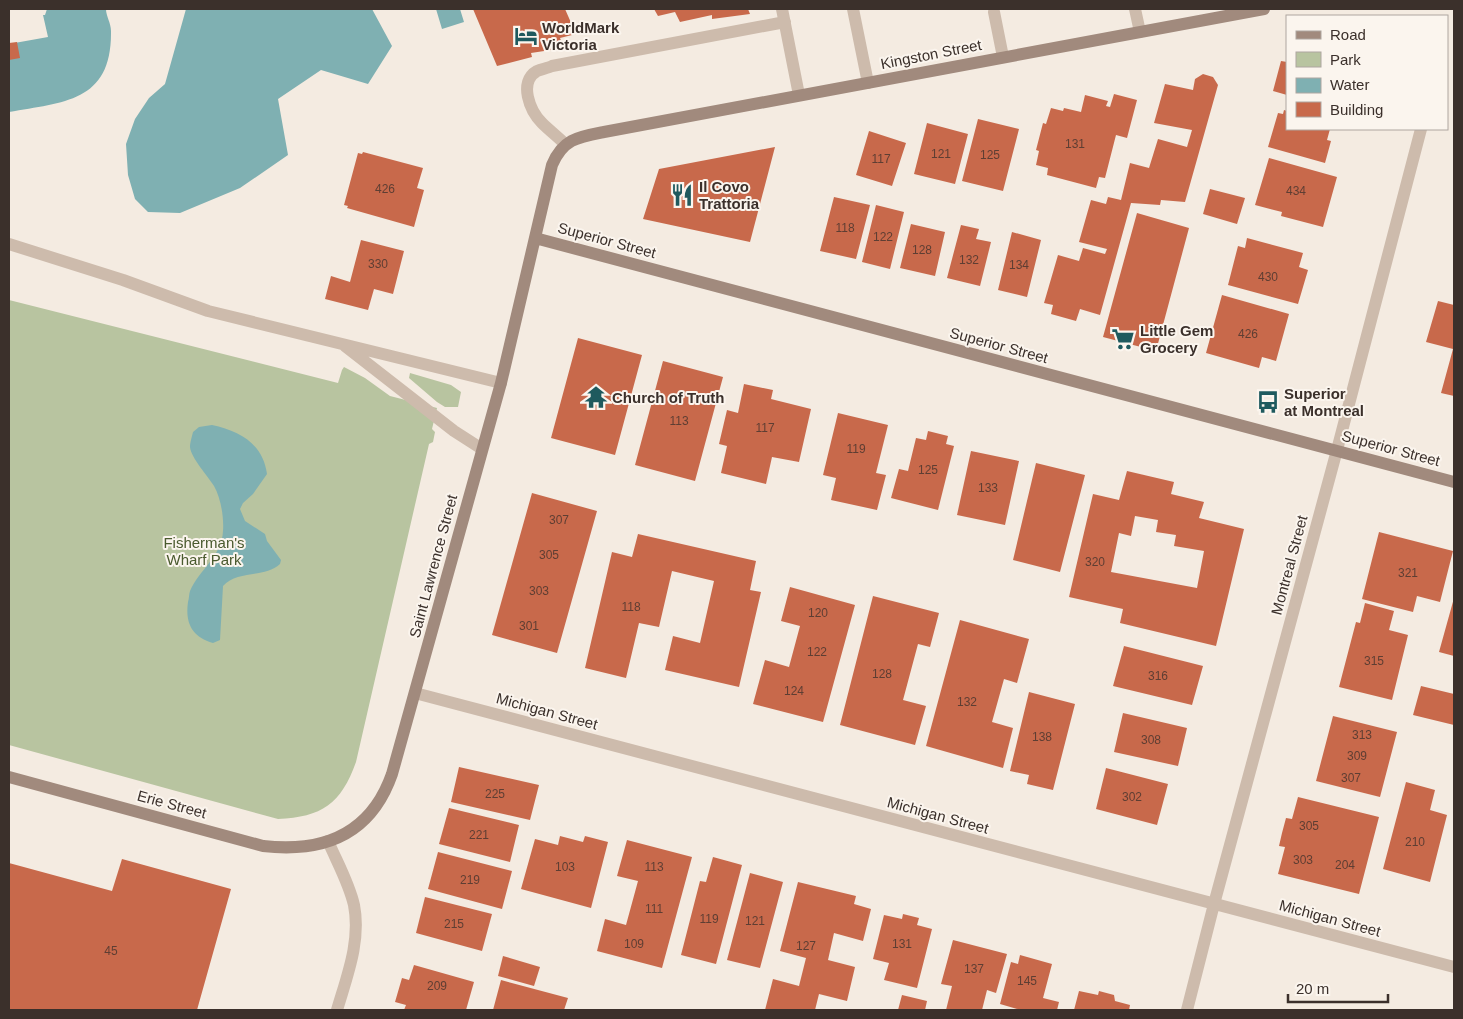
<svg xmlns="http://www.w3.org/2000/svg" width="1463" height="1019" viewBox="0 0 1463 1019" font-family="Arial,sans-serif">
	<rect width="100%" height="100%" fill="#f4ebe1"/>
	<!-- green -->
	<path fill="#b8c4a0" d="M9 300 338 383 342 370 344 367 365 378 390 396 437 408 432 429 435 432 433 442 429 444 356 762C341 804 322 817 278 819L9 745Z
		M410 373 451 385 461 392 458 407H445L437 402 409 378Z"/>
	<!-- water -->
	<path fill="#7fb0b2" d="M9 9H106C106 16 111 23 111 31 112 102 64 102 9 112Z
		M186 9H372L392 46 368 84 321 70 278 99 288 155 240 188 180 213 148 212 135 199 128 175 126 144 135 119 149 98 165 84Z
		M436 9H460L464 22 442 29Z
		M212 425C240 431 263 444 267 474L253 494 243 503 240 509 245 521 265 534 267 541 281 560 280 564C265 578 237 570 223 586L220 640 213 643C192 637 185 623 188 602 189 599 189 594 190 591 199 570 222 556 223 531 224 518 221 498 214 486 208 476 191 458 190 447 190 443 192 436 193 432L199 427Z"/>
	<!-- pier -->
	<path fill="#f4ebe1" d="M9 9H47L45 15H43L48 37 9 44Z"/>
	<!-- building -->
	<path fill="#c8694b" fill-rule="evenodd" d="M473 9H565L576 34 560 38 564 48 531 53 532 57 497 66Z
		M654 9H748L750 14 712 19V15L680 22 675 12 658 16Z
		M17 42 20 58 9 60V43Z
		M1281 61 1287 62V95L1273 91Z
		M1203 74 1213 77 1218 85 1185 202 1161 200 1160 205 1131 203 1100 315 1080 309 1076 321 1051 314 1053 305 1044 303 1058 255 1079 261 1083 248 1105 254 1107 249 1079 242 1091 200 1106 204 1108 197 1121 200 1130 163 1149 168 1158 139 1187 147 1192 130 1154 123 1165 84 1193 90 1195 79Z
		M1114 94 1137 100 1127 138 1116 135 1105 178 1099 177 1096 188 1047 175 1048 168 1036 165 1039 151 1036 150 1043 123 1046 124 1051 108 1063 111 1064 108 1081 112 1085 95 1108 101 1106 106 1110 107Z
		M1284 110 1287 111V129H1330L1327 140 1331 141 1325 163 1268 147 1278 113 1283 114Z
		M978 119 1019 129 1003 191 962 181Z
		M927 123 968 134 955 184 914 174Z
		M869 131 906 143 892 186 856 175Z
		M775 147 750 242 643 219 659 169Z
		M363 152 423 168 417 188 424 190 414 227 347 208 348 206 344 205 358 153 362 154Z
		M1269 158 1337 177 1323 227 1281 216 1282 212 1255 205Z
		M1210 189 1245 198 1237 224 1203 214Z
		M834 197 870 205 856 259 820 251Z
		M876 205 904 212 890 269 862 262Z
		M1137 213 1189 228 1156 351 1103 337Z
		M911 224 945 232 935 276 900 268Z
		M961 225 979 229 976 239 991 242 980 286 947 278Z
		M1012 232 1041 240 1027 297 998 290Z
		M1247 238 1303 253 1299 267 1308 270 1298 304 1228 285 1238 246 1245 248Z
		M361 240 404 251 393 294 374 289 368 310 325 299 331 276 350 282Z
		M1222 295 1289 314 1276 361 1262 357 1259 368 1206 353Z
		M1438 301 1454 305V396L1441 393 1453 349 1426 342Z
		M578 338 642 355 615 455 551 438Z
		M663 361 723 377 695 481 635 465Z
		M744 384 773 390 771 399 811 409 799 462 772 457 766 484 721 473 727 446 719 444 727 410 738 413Z
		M838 413 888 425 876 473 886 475 877 510 831 500 836 478 823 475Z
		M928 431 948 436 946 444 954 446 938 510 891 498 899 469 908 471 916 438 926 440Z
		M971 451 1019 461 1005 525 957 515Z
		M1036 463 1085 475 1060 572 1013 560Z
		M1127 471 1174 482 1171 494 1204 502 1199 518 1244 529 1216 646 1120 623 1123 609 1069 597 1093 494 1119 500ZM1135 516 1158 520 1156 532 1176 535 1174 546 1204 551 1197 588 1111 572 1119 533 1131 536Z
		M532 493 597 511 557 653 492 635Z
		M1379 532 1453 551 1440 602 1417 596 1413 612 1362 599Z
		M638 534 756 561 750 590 761 592 739 687 665 670 673 636 700 643 714 581 672 571 659 627 639 623 626 678 585 668 612 552 632 557Z
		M790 587 855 605 823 722 753 704 765 660 789 667 800 626 781 621Z
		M873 596 939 613 930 647 918 644 903 700 926 706 915 745 840 725Z
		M1454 598V656L1439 652Z
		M1365 603 1394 611 1389 630 1408 635 1392 700 1339 687 1356 622 1360 623Z
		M960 620 1029 639 1017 683 1004 679 992 722 1013 728 1003 768 926 746Z
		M1124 646 1203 666 1192 705 1113 686Z
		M1421 686 1454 694V725L1413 715Z
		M1029 692 1075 704 1053 790 1027 784 1029 775 1010 771Z
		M1123 713 1187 728 1178 766 1114 752Z
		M1333 716 1397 732 1380 797 1316 781Z
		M459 767 539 785 530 820 451 802Z
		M1106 768 1168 784 1157 825 1096 809Z
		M1406 782 1435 790 1430 810 1447 815 1430 882 1383 869Z
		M1298 797 1379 817 1359 894 1278 874 1285 847 1279 846 1282 833 1286 818 1292 819Z
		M449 808 519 825 510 862 439 844Z
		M560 836 583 842 585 836 608 842 591 908 521 889 535 839 558 845Z
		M627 840 692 857 662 968 597 951 605 919 626 925 638 881 617 876Z
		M438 852 512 871 502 909 428 889Z
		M713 857 742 865 716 964 681 955 700 881 706 882Z
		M122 859 231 889 197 1010H9V863L112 891Z
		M750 873 783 882 760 968 727 960Z
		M798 882 856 896 854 904 871 909 863 941 834 933 828 960 855 967 847 1001 819 994 815 1010H765L773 979 799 986 806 958 780 951Z
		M425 897 492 914 482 951 416 933Z
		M903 914 919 918 917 925 932 929 917 988 884 980 889 963 873 959 884 915 902 919Z
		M953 940 1007 954 996 993 987 990 982 1010H946L952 986 941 984Z
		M1020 955 1052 964 1043 998 1059 1002 1057 1010H1021L1000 1004 1011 962 1018 964Z
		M503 956 540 967 534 986 498 976Z
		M414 965 474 982 466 1010H404L406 1005 395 1002 402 978 409 980Z
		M501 980 568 998 564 1010H493Z
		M1079 991 1098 995 1099 991 1114 995 1115 1001 1130 1005 1129 1010H1074Z
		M902 995 927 1001 925 1010H898Z"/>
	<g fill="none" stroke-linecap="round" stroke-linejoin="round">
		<!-- lane -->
		<path stroke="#cdbbac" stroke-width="12" d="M782 9 799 95
			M853 9 868 83
			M1135 9 1140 32
			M994 12 1003 57
			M565 144C558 137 549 130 542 123 530 111 518 82 537 71 542 69 548 68 552 66L785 22
			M9 244 123 280 208 311 501 383
			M345 346 454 431 482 449"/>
		<!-- street -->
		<path stroke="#cdbbac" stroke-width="12" d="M415 693 1454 967
			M328 841C337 862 349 883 354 905 361 941 347 976 337 1010
			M1187 1010 1214 904 1337 450 1421 129"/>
		<!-- secondary -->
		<path stroke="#a18a7d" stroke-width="12" d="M535 238 1454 482
			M9 777 263 846C324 853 371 834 392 774L501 383 552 165C563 139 578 137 604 132L1264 9"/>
	</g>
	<!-- icons -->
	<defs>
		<symbol id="hotel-bare" viewBox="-9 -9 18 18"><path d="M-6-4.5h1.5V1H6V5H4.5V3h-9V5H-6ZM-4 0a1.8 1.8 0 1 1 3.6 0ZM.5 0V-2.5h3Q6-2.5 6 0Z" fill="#1f5a5e" stroke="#fbf5ee" stroke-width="2.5" paint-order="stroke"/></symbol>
		<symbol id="restaurant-bare" viewBox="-9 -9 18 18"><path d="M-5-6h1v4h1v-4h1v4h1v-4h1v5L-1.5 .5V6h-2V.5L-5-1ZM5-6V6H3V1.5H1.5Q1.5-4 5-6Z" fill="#1f5a5e" stroke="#fbf5ee" stroke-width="2.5" paint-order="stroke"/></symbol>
		<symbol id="supermarket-bare" viewBox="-9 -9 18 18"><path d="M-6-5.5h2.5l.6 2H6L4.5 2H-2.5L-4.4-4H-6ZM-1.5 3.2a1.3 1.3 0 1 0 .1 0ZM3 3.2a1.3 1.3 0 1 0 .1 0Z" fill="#1f5a5e" stroke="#fbf5ee" stroke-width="2.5" paint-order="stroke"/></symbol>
		<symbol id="temple-bare" viewBox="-9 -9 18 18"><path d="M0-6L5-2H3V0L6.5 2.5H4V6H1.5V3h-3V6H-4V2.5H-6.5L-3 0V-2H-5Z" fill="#1f5a5e" stroke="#fbf5ee" stroke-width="2.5" paint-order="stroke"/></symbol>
		<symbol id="bus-bare" viewBox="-9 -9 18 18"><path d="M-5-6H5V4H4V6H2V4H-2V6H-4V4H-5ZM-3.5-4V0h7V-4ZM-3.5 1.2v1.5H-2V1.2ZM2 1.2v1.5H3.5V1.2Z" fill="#1f5a5e" stroke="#fbf5ee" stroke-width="2.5" paint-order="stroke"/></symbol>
	</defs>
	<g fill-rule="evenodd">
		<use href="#hotel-bare" x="510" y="20" width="32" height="32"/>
		<use href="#restaurant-bare" x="666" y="179" width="32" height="32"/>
		<use href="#supermarket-bare" x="1107" y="323" width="32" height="32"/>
		<use href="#temple-bare" x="580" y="381" width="32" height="32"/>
		<use href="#bus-bare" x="1252" y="386" width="32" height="32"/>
	</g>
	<g text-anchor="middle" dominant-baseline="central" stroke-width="4" stroke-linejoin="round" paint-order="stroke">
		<!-- number labels -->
		<g font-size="12" fill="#5e3e33">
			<text x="1075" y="144">131</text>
			<text x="941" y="154">121</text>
			<text x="990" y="155">125</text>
			<text x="881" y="159">117</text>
			<text x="385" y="189">426</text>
			<text x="1296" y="191">434</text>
			<text x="845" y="228">118</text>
			<text x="883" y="237">122</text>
			<text x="922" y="250">128</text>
			<text x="969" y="260">132</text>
			<text x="378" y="264">330</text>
			<text x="1019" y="265">134</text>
			<text x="1268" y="277">430</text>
			<text x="1248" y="334">426</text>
			<text x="679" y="421">113</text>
			<text x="765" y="428">117</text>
			<text x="856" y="449">119</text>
			<text x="928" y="470">125</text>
			<text x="988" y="488">133</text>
			<text x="559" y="520">307</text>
			<text x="549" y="555">305</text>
			<text x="1095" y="562">320</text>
			<text x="1408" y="573">321</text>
			<text x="539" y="591">303</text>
			<text x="631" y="607">118</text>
			<text x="818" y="613">120</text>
			<text x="529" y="626">301</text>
			<text x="817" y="652">122</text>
			<text x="1374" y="661">315</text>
			<text x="882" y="674">128</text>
			<text x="1158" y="676">316</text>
			<text x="794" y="691">124</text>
			<text x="967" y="702">132</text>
			<text x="1362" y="735">313</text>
			<text x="1042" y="737">138</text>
			<text x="1151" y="740">308</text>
			<text x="1357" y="756">309</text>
			<text x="1351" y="778">307</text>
			<text x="495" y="794">225</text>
			<text x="1132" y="797">302</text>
			<text x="1309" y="826">305</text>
			<text x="479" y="835">221</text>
			<text x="1415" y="842">210</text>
			<text x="1303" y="860">303</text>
			<text x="1345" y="865">204</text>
			<text x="565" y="867">103</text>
			<text x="654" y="867">113</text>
			<text x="470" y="880">219</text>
			<text x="654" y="909">111</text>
			<text x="709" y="919">119</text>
			<text x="755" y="921">121</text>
			<text x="454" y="924">215</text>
			<text x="634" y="944">109</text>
			<text x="902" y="944">131</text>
			<text x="806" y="946">127</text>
			<text x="111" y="951">45</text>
			<text x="974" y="969">137</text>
			<text x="1027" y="981">145</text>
			<text x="437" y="986">209</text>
		</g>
		<!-- poi labels -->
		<g font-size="15" font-weight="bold" fill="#3b302b" stroke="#fbf5ee" text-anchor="start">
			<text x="542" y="27">WorldMark<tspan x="542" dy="17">Victoria</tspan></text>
			<text x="699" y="186">Il Covo<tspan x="699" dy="17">Trattoria</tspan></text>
			<text x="1140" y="330">Little Gem<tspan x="1140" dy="17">Grocery</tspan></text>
			<text x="1284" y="393">Superior<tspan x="1284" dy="17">at Montreal</tspan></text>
			<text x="612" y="397">Church of Truth</text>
		</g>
		<!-- street labels -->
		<g font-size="15" fill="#3b302b" stroke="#fbf5ee">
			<text transform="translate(931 54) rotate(-11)">Kingston Street</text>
			<text transform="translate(607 240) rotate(15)">Superior Street</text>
			<text transform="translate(999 345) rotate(15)">Superior Street</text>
			<text transform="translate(1391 448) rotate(15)">Superior Street</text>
			<text transform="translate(1289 565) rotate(-75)">Montreal Street</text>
			<text transform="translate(433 566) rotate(-75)">Saint Lawrence Street</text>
			<text transform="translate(547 711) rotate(15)">Michigan Street</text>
			<text transform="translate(172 804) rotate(15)">Erie Street</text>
			<text transform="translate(938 815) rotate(15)">Michigan Street</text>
			<text transform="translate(1330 918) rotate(15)">Michigan Street</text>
		</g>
		<!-- park labels -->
		<g font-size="15" fill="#4a5a2e" stroke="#fbf5ee">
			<text x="204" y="542">Fisherman's<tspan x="204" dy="17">Wharf Park</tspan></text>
		</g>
	</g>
	<!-- border -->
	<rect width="1463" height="1019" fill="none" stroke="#3b302b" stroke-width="20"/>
	<!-- legend -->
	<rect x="1286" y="15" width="162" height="115" fill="#fbf5ee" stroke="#aea6a0"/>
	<rect x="1296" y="31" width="25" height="8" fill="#a18a7d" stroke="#aea6a0"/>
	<text x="1330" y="40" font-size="15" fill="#3b302b">Road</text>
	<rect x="1296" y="52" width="25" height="15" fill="#b8c4a0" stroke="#aea6a0"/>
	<text x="1330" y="65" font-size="15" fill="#3b302b">Park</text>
	<rect x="1296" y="78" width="25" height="15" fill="#7fb0b2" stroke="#aea6a0"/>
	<text x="1330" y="90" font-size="15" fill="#3b302b">Water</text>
	<rect x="1296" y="102" width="25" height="15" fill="#c8694b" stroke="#aea6a0"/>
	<text x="1330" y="115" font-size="15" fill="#3b302b">Building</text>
	<!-- scale -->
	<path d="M1288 994v8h100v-8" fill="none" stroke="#3b302b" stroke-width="2.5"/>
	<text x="1296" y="994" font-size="15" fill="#3b302b" stroke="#fbf5ee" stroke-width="4" paint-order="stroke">20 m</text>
</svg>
